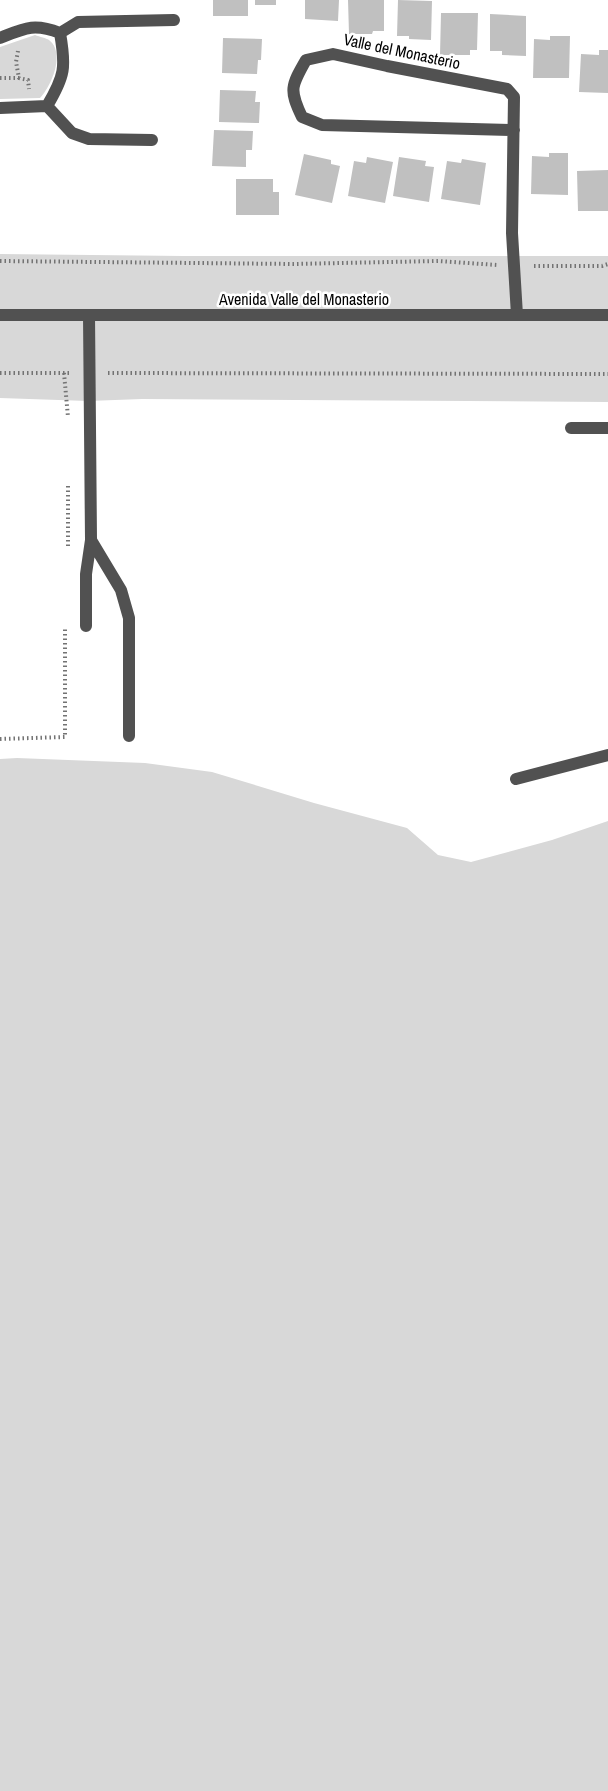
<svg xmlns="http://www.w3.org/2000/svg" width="608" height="1791" viewBox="0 0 608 1791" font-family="'Archivo Narrow',sans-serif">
	<rect width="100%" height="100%" fill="#fff"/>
	<!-- green -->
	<path fill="#d8d8d8" d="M35 35C40 37 46 38 49 40 66 53 51 87 40 98L0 99V47Z
		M0 254 183 256H608V402L142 399 88 401 0 398Z
		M17 758 145 763 212 772 314 803 407 828 438 855 471 862 552 840 608 821V1791H0V759Z"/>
	<!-- building -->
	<path fill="#c0c0c0" d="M213 0H248V16H213Z
		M255 0H276V5H255Z
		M305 0H339L338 21 305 19Z
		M348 0H384V31H373L372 34H349Z
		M398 0 432 1 431 40 409 39V36H397Z
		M441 13H478L477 50H470V55H440Z
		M490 14 526 16V56L502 55V51H490Z
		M550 36H570L569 78H533L534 39 550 40Z
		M223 38 262 39 261 60H258L257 74 222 73Z
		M599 50H608V93L579 92 581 54 599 55Z
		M220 90 256 91 255 102H260L259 123 219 122Z
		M214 130 253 131 252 150H246V167L212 166Z
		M549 153H568V195L531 194 532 156 549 157Z
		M304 154 331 160V164L340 166 332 203 295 195Z
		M367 157 393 162 385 203 348 196 354 161 366 163Z
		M399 157 426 161 425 166 434 167 429 202 393 196Z
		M462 159 486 163 480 205 441 199 447 161 461 163Z
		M608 170V211H578L577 171Z
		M236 179H273V192H279V215H236Z"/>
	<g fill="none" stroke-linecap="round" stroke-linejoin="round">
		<!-- path -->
		<path stroke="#737373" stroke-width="4" stroke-dasharray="1.5 3" stroke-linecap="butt" d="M18 51 16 62 19 78 28 80 29 89
			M0 78H19
			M0 261 293 264 438 261 497 265
			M534 266H602L608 264
			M0 373H70
			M64 373 68 417
			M108 373 608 374
			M68 546V485
			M0 739 65 737V629"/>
		<!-- lane -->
		<path stroke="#515151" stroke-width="12" d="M89 315 91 540 121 590 129 618V736
			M571 428H608
			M86 626V574L91 540
			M516 779 608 755"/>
		<!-- street -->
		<path stroke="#515151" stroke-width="12" d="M60 33 78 22 174 20
			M0 38C25 28 34 23 60 33
			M47 106 72 133 89 139 152 140
			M0 108 47 106C65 76 66 67 60 33
			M514 130 322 125 302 117C289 90 291 86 306 60L333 54 387 66 507 89 514 97 512 233 517 315
			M0 315H608"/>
	</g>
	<g text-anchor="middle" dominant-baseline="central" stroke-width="5" stroke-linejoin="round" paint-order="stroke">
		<!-- street labels -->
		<g font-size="16" fill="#000" stroke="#fff">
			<text transform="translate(402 51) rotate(12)">Valle del Monasterio</text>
			<text x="304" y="299">Avenida Valle del Monasterio</text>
		</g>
	</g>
</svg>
